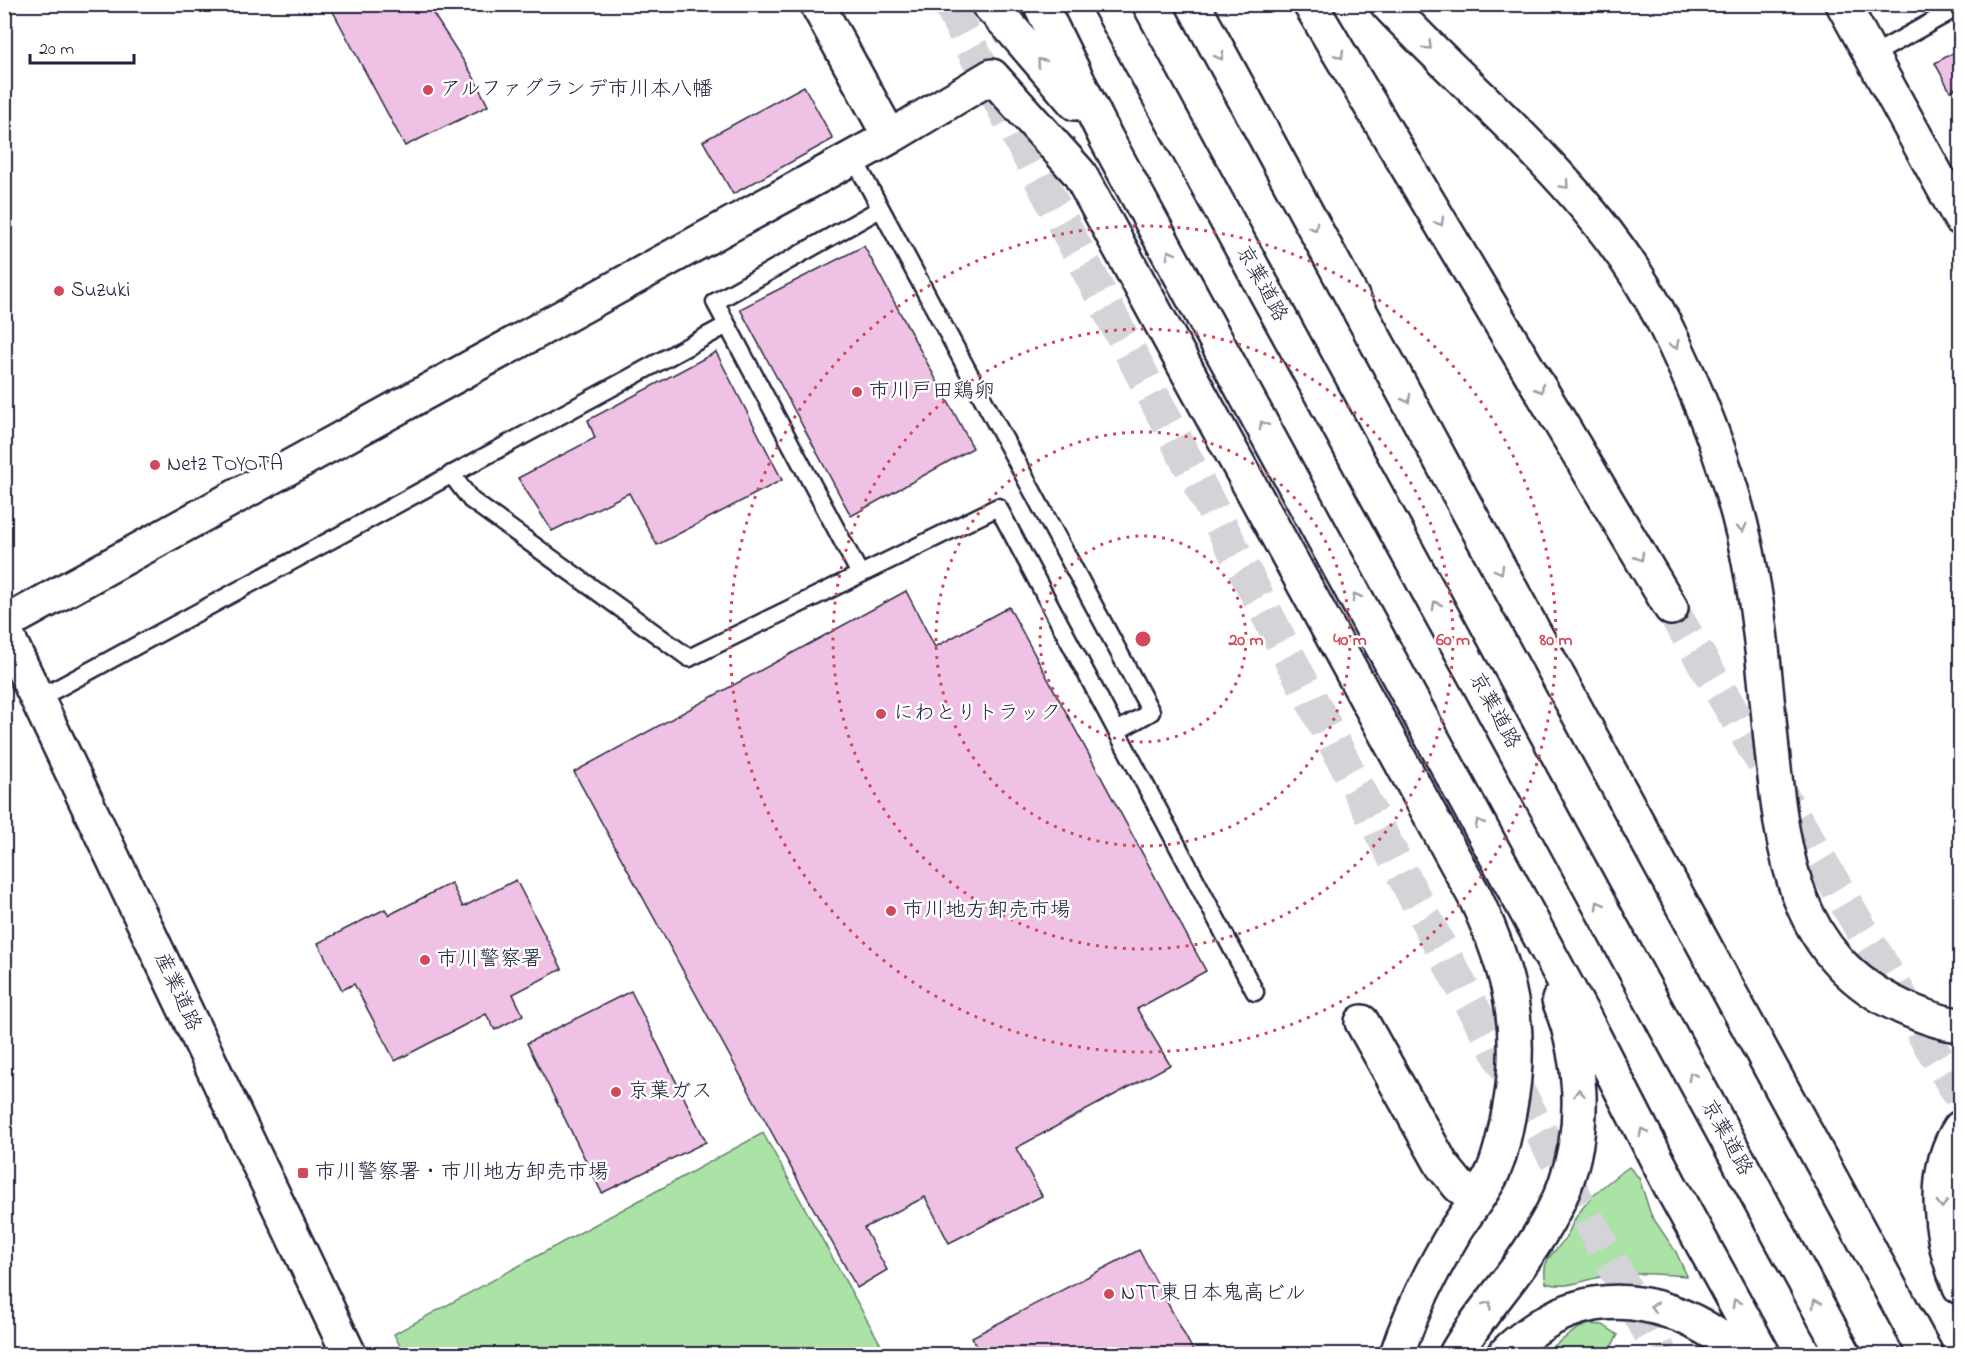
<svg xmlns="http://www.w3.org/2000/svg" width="1965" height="1359" viewBox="0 0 1965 1359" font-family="'Indie Flower','Klee One',sans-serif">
	<rect width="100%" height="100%" fill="#fff"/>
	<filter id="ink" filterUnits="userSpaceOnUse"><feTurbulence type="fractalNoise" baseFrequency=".0167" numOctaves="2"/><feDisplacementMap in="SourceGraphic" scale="12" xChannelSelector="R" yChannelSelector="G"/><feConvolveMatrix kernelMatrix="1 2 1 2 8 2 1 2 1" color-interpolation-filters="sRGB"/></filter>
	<g filter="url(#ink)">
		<!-- green -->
		<path fill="#abe2a5" stroke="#668270" stroke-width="1.5" d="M763 1133 886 1354H404L394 1334Z
			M1629 1167 1639 1178 1651 1215 1676 1252 1687 1276C1660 1274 1634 1272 1606 1276 1585 1279 1566 1290 1546 1283 1540 1255 1556 1255 1567 1235 1570 1231 1571 1226 1573 1222 1587 1198 1607 1182 1629 1167Z
			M1589 1324 1603 1325 1618 1335 1607 1354H1543L1577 1329Z"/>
		<!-- building -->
		<path fill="#efc1e4" stroke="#22223b" stroke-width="1.5" d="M329 4H427L472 74 488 106 405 146Z
			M1960 49V86L1950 91 1935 63Z
			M804 86 833 139 733 194 703 141Z
			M864 246 973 448 851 516 740 309Z
			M716 352 782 480 657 545 629 493 552 531 518 478 595 438 588 420Z
			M906 591 935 647 1009 607 1206 971 1137 1009 1170 1065 1016 1148 1042 1196 949 1243 925 1197 864 1228 887 1270 857 1288 574 772Z
			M516 880 562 969 513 994 523 1015 495 1030 486 1014 395 1061 354 984 342 990 318 943 385 909 389 915 451 883 463 907Z
			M631 991 706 1142 602 1193 527 1043Z
			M1139 1250 1195 1354H981L972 1337Z"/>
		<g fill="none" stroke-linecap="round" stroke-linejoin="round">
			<!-- motorway-tunnel -->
			<path stroke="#d3d3d8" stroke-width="33" stroke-dasharray="33 16" stroke-linecap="butt" d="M949 4 1444 954 1661 1354
				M1671 608 1960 1096"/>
			<defs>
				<path id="service" d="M1871 56 1960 6
					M853 157 1151 712 1117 731
					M451 474 471 500 689 658 998 507 1255 992
					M860 574 715 302 880 209
					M38 699 727 325"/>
				<path id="minor" d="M817 4 890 137
					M4 624 890 137 992 76 1079 173 1475 897C1510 971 1525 1030 1509 1112 1505 1132 1501 1155 1492 1174 1482 1194 1467 1212 1455 1231 1432 1270 1411 1311 1397 1354
					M1362 1022 1442 1165 1459 1186 1477 1199"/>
				<path id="tertiary" d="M1843 4 1960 218"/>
				<path id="secondary" d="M4 629 349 1354"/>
				<path id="motorway" d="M988 4 1009 26 1075 103
					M1040 4 1106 138 1587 1023 1670 1185 1763 1354
					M1109 4 1844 1354
					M1193 4 1926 1354
					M1310 4 1671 608
					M1387 4C1483 105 1599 195 1663 321 1703 401 1735 483 1751 572 1762 631 1766 691 1772 750 1783 854 1794 958 1902 1007 1920 1015 1940 1023 1960 1025
					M1960 1128C1930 1172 1940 1241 1960 1287
					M1456 1354C1476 1318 1505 1288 1528 1253 1542 1232 1556 1209 1565 1185 1587 1125 1582 1058 1559 1000
					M1505 1354C1514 1343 1529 1333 1541 1325 1608 1282 1685 1305 1741 1354"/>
			</defs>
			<!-- service casing -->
			<use href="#service" stroke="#22223b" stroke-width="21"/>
			<!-- minor casing -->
			<use href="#minor" stroke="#22223b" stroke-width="38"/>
			<!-- tertiary casing -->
			<use href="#tertiary" stroke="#22223b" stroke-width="38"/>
			<!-- secondary casing -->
			<use href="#secondary" stroke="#22223b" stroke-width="38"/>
			<!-- motorway casing -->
			<use href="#motorway" stroke="#22223b" stroke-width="38"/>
			<!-- service -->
			<use href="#service" stroke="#fff" stroke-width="16"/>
			<!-- minor -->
			<use href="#minor" stroke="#fff" stroke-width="33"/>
			<!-- tertiary -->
			<use href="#tertiary" stroke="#fff" stroke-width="33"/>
			<!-- secondary -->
			<use href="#secondary" stroke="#fff" stroke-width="33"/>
			<!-- motorway -->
			<use href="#motorway" stroke="#fff" stroke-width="33"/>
		</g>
		<!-- one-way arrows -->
		<defs><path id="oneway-chevron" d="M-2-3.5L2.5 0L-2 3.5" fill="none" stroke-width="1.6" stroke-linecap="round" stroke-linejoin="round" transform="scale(1.5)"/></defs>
		<g stroke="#9c9ca7">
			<use href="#oneway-chevron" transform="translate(1428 46) rotate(45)"/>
			<use href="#oneway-chevron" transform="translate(1340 55) rotate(59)"/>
			<use href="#oneway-chevron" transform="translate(1220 56) rotate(61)"/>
			<use href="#oneway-chevron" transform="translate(1041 62) rotate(-130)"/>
			<use href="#oneway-chevron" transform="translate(1565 185) rotate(49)"/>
			<use href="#oneway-chevron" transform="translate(1440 222) rotate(59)"/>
			<use href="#oneway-chevron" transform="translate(1314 227) rotate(61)"/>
			<use href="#oneway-chevron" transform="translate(1170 254) rotate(-119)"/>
			<use href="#oneway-chevron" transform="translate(1675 345) rotate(64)"/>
			<use href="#oneway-chevron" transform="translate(1540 389) rotate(59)"/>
			<use href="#oneway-chevron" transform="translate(1407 399) rotate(61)"/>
			<use href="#oneway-chevron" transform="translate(1263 425) rotate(-119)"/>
			<use href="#oneway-chevron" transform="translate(1742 528) rotate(77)"/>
			<use href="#oneway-chevron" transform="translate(1640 557) rotate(59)"/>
			<use href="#oneway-chevron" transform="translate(1500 570) rotate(61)"/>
			<use href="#oneway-chevron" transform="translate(1356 597) rotate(-119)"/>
			<use href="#oneway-chevron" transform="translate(1436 605) rotate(-119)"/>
			<use href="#oneway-chevron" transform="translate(1479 823) rotate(-119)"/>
			<use href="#oneway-chevron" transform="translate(1599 905) rotate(-119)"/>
			<use href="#oneway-chevron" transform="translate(1692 1076) rotate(-119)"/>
			<use href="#oneway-chevron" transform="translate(1579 1093) rotate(-93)"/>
			<use href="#oneway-chevron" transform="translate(1643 1132) rotate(-117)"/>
			<use href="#oneway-chevron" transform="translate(1942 1204) rotate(91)"/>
			<use href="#oneway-chevron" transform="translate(1736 1303) rotate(-119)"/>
			<use href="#oneway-chevron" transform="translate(1816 1303) rotate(-119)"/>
			<use href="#oneway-chevron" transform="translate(1488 1305) rotate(-52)"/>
			<use href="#oneway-chevron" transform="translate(1654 1307) rotate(-168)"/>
		</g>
	</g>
	<!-- distance rings -->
	<g fill="none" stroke="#d1495b" stroke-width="3" stroke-dasharray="3 6">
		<circle cx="1143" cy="639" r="103"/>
		<circle cx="1143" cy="639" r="207"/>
		<circle cx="1143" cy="639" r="310"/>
		<circle cx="1143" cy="639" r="413"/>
	</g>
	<!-- markers -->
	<g fill="#d1495b" stroke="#fff" stroke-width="2">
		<circle cx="428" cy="90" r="6"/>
		<circle cx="59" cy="291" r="6"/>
		<circle cx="857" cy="392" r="6"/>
		<circle cx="155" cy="465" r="6"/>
		<circle cx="881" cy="714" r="6"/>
		<circle cx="891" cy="911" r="6"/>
		<circle cx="425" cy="960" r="6"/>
		<circle cx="616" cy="1092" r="6"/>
		<rect x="297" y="1167" width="12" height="12" rx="3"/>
		<circle cx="1109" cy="1294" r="6"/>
	</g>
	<g text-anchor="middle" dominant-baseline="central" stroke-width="5" stroke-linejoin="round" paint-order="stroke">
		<!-- poi labels -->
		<g font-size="21" fill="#22223b" stroke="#fff" text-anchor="start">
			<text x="440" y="90">アルファグランデ市川本八幡</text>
			<text x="71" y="291">Suzuki</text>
			<text x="869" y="392">市川戸田鶏卵</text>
			<text x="167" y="465">Netz TOYOTA</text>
			<text x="893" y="714">にわとりトラック</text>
			<text x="903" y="911">市川地方卸売市場</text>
			<text x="437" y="960">市川警察署</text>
			<text x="628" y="1092">京葉ガス</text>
			<text x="315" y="1173">市川警察署・市川地方卸売市場</text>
			<text x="1121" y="1294">NTT東日本鬼高ビル</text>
		</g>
		<!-- street labels -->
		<g font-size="21" fill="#22223b" stroke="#fff">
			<text transform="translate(1261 284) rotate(61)">京葉道路</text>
			<text transform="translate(1494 711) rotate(61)">京葉道路</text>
			<text transform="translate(177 992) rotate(65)">産業道路</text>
			<text transform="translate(1726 1138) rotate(61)">京葉道路</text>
		</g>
	</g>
	<circle cx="1143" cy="639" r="9" fill="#d1495b" stroke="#fff" stroke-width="3"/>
	<g font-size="18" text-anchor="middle" font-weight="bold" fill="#d1495b" stroke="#fff" stroke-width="5" stroke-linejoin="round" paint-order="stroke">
		<text x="1246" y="645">20 m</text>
		<text x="1350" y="645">40 m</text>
		<text x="1453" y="645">60 m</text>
		<text x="1556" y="645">80 m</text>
	</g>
	<!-- margin -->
	<rect width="1965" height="1359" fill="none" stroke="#fff" stroke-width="24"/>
	<rect x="12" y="12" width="1941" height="1335" fill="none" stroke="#22223b" stroke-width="2" filter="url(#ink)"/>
	<!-- scale -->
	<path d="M30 54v9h104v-9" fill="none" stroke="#22223b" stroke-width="3"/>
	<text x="39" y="54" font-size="18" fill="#22223b" stroke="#ffffff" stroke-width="4.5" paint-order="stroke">20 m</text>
</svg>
